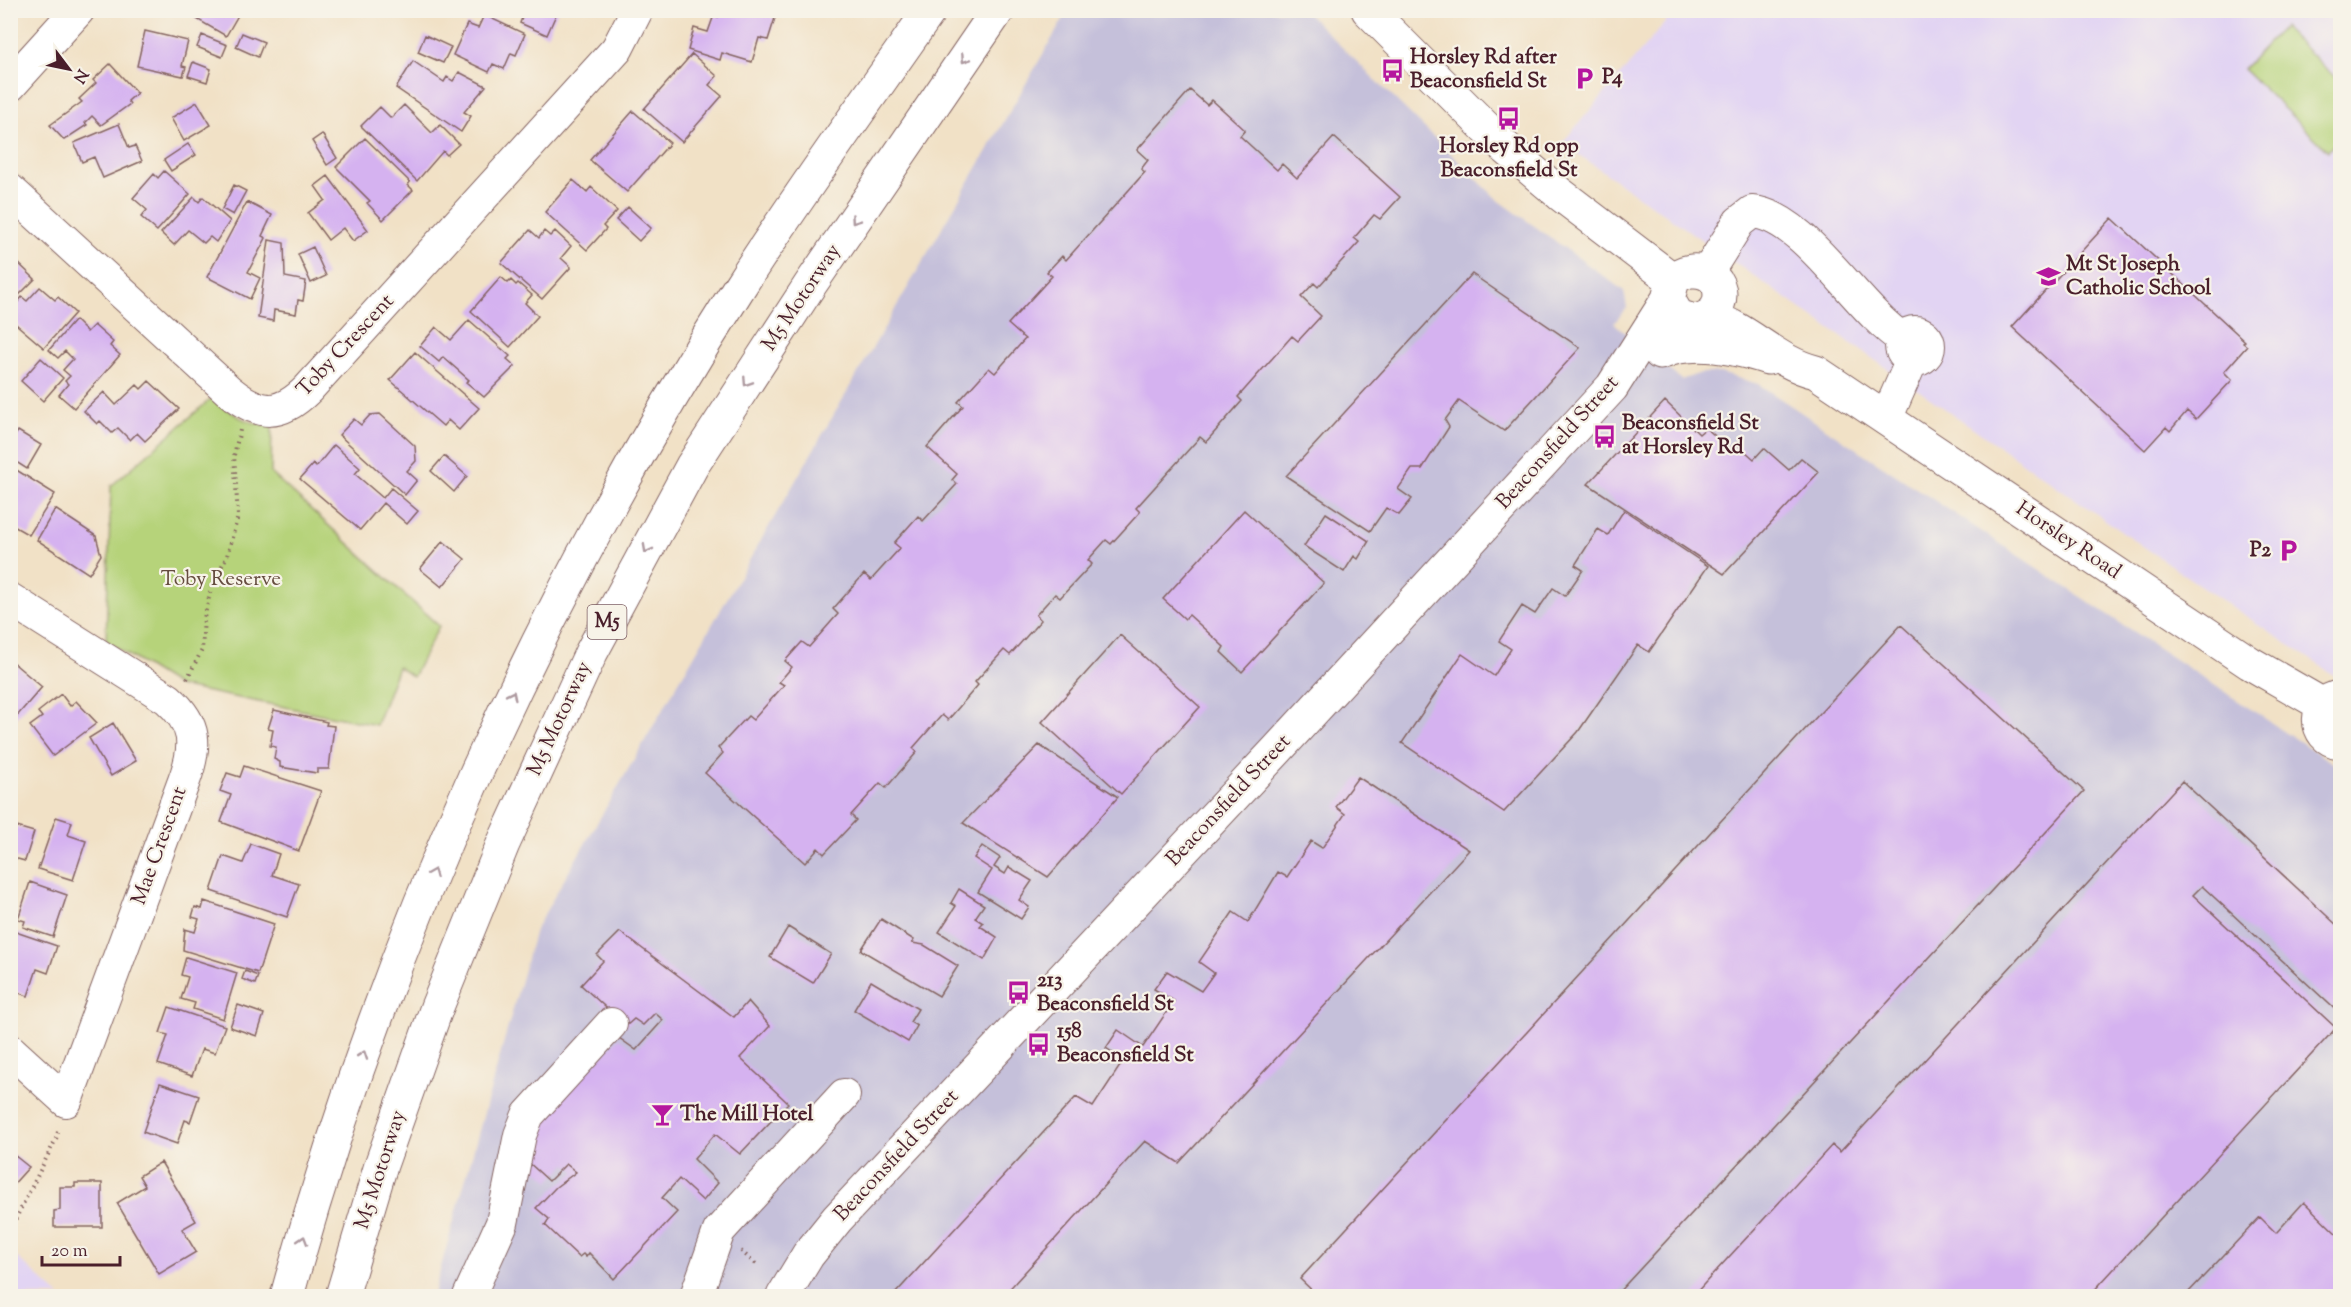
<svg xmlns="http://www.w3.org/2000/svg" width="2351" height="1307" viewBox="0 0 2351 1307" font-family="'Sorts Mill Goudy',serif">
	<rect width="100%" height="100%" fill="#f7f3e8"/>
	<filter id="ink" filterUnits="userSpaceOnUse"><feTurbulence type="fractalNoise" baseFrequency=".0167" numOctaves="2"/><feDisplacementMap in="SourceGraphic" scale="12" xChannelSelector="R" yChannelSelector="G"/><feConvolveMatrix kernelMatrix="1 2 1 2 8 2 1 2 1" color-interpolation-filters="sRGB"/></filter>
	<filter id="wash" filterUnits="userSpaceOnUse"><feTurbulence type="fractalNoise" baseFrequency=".008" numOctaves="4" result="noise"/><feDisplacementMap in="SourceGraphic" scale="24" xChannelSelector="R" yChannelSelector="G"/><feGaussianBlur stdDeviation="1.35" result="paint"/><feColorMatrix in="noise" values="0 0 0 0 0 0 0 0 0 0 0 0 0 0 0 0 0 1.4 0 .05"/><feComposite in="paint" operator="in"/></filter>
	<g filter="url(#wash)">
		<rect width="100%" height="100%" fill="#f1e1c6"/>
		<!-- built -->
		<path fill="#e2d4f3" d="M1675 11H2340V679L2189 578 1562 143Z
			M11 1252 60 1296H11Z"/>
		<!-- industrial -->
		<path fill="#c5c0da" d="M1068 11H1305L1497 199 1624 291 1627 308 1614 323 1681 380 1701 373H1720L1758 384 2340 768V1296H433L535 930Z"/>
		<!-- green -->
		<path fill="#b6d37a" stroke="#807952" stroke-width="1.5" d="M2283 27 2340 82V138L2328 151 2243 69Z
			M213 397C232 414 246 425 272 425L271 473 439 626 413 677 398 667 376 725 178 686 106 641 111 486Z"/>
		<g id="blocks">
			<!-- building -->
			<path fill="#d5b2f0" d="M199 10H241L226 36 195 18Z
				M525 10H558L547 35 520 23Z
				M720 10H761V13L775 18 768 40 759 38 752 62 722 53 720 60 688 50 694 28 708 32 714 15 718 17Z
				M484 15 525 34 516 55 511 53 504 69 493 64 489 72 453 55 467 24 478 28Z
				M145 31 188 41 182 66 186 67 183 76 137 66Z
				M242 33 264 42 258 57 236 47Z
				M202 35 227 45 222 57 197 47Z
				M425 35 451 47 443 63 418 52Z
				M692 54 717 76 709 85 722 96 682 142 644 109Z
				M413 61 444 82 447 77 453 81 459 72 486 86 464 112 471 116 461 132 396 88Z
				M193 62 211 69 207 82 188 76Z
				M110 64 137 93 128 101 130 104 101 125 92 116 85 123 87 125 64 140 50 125 82 102 79 99 96 83 93 80Z
				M1190 90 1207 105 1212 100 1245 130 1240 136 1277 170 1282 164 1297 178 1334 137 1400 197 1380 219 1374 215 1354 238 1359 242 1318 287 1314 283 1301 297 1321 316 1298 341 1292 336 1238 397 1242 401 1206 442 1200 437 1136 508 1140 512 1111 544 1106 540 1088 560 1092 564 1060 598 1055 594 1036 615 1041 620 1010 655 1004 650 975 682 978 685 948 720 942 715 913 748 917 752 886 788 880 783 851 815 856 820 824 854 818 848 805 863 705 773 723 753 718 748 748 716 753 720 784 685 779 682 792 667 785 661 802 642 809 647 838 614 833 609 864 574 871 580 900 548 894 543 918 516 923 521 957 484 952 480 957 474 927 447 963 406 958 402 989 368 995 373 1025 339 1008 324 1052 276 1047 272 1062 256 1066 260 1145 172 1141 169 1148 160 1137 150Z
				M197 102 211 125 184 141 171 118Z
				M404 105 432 133 440 125 459 144 447 155 443 151 417 181 361 126 380 107 391 118Z
				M633 111 670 143 627 192 590 160Z
				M119 124 129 148 135 146 142 161 103 178 94 157 82 162 74 143Z
				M322 134 337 158 327 165 312 141Z
				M365 138 410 182 408 185 413 190 383 220 367 203 370 201 336 167Z
				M188 144 196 155 171 171 164 160Z
				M164 171 190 194 157 231 141 217 147 210 133 198 154 174 158 178Z
				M328 176 368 230 353 241 343 228 328 240 308 213 325 200 315 186Z
				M573 180 587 192 591 187 617 211 603 226 606 229 587 250 545 212Z
				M234 185 246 191 233 215 222 209Z
				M194 197 199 202 203 197 230 221 216 242 210 237 204 243 188 230 174 245 161 233Z
				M247 202 272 215 262 236 266 238 248 272 260 278 250 299 207 277Z
				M628 207 651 228 639 241 616 220Z
				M2112 218 2245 341 2243 343 2247 346 2224 372 2232 380 2196 419 2187 411 2170 431 2166 427 2145 450 2012 327Z
				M530 230 539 238 544 231 550 236 555 231 571 246 561 258 571 267 542 299 501 263Z
				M269 240 284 243 285 277 306 281 303 301 298 300 296 314 274 310 273 321 258 318Z
				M313 247 326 276 311 283 298 254Z
				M16 261 35 279 16 298 10 294V275Z
				M1472 274 1580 348 1504 431 1459 401 1445 420 1449 427 1422 469H1412L1398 489 1412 499 1399 515 1386 508 1370 531 1286 476Z
				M501 277 508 283 511 280 516 285 518 283 532 295 525 303 538 316 510 347 471 311Z
				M40 287 55 300 58 297 75 313 44 348 10 319V311L22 297 27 301Z
				M75 320 87 332 94 325 113 342 110 346 120 355 74 408 59 395 68 384 65 381 70 376 63 370 73 359 65 351 58 358 49 350Z
				M469 320 510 356 507 359 515 366 484 397 466 382 469 380 443 357 439 362 420 346 436 327 451 340Z
				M415 352 479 408 459 430 448 420 443 426 390 380Z
				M41 358 63 378 43 401 21 381Z
				M149 381 179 409 145 441 137 433 130 440 118 428 112 433 100 421 97 424 84 411 104 392 116 405 137 385 141 389Z
				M1665 401 1699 434 1706 428 1730 449 1736 443 1754 459 1764 448 1789 470 1801 458 1819 472 1724 574 1588 484Z
				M380 414 415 446 416 461 407 471 417 480 405 495 339 435 354 419 361 425 370 415Z
				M18 431 41 445 27 469 10 458V443Z
				M334 445 360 468 355 474 383 498 391 488 418 511 407 524 383 503 360 530 300 479 313 464 316 467Z
				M444 456 467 476 454 492 431 471Z
				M10 466 55 494 29 535 10 524 13 500Z
				M55 509 96 536 101 555 89 574 37 540Z
				M1244 510 1324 583 1242 672 1221 652 1224 647 1189 615 1185 619 1163 599Z
				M1624 510 1708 566 1649 652 1638 645 1578 732 1504 812 1402 743 1462 654 1494 676 1511 649 1499 641 1522 606 1535 614 1553 588 1565 596 1583 570 1575 565 1598 529 1608 535Z
				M1326 513 1369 541 1358 559 1354 556 1344 572 1304 546Z
				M443 541 465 559 442 587 420 569Z
				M1901 625 2084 791 1615 1296H1318L1300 1279Z
				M1120 635 1200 707 1121 794 1042 722Z
				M10 660 42 687 10 724Z
				M61 694 70 706 76 701 97 723 53 756 30 726 42 717 38 712Z
				M274 710 327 722 326 725 334 726 329 769H317V773L280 767V762L274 759 276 747 270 746 273 730 268 729Z
				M113 723 136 761 111 776 89 738Z
				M1039 745 1118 797 1048 877 963 823Z
				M244 766 321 791 299 851 221 822 231 795 220 791 227 773 240 777Z
				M1358 777 1469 850 1179 1163 1145 1141 1003 1296H893L1076 1097 1093 1107 1124 1060 1106 1048 1118 1030 1143 1047 1174 1001 1154 989 1167 971 1201 991 1214 973 1199 962 1233 912 1248 922 1278 872 1287 877 1311 841 1322 848 1345 814 1336 807Z
				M2182 781 2340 928V1014L2202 886 2193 895 2336 1028 2089 1296H1693L1832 1145 1840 1152Z
				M56 817 72 822 68 835 86 841 73 880 38 869Z
				M10 825 34 832 25 861 10 857Z
				M251 844 279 854 272 875 299 884 287 917 211 891 223 856 243 863Z
				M982 846 1000 858 994 867 1005 874 1009 867 1032 881 1019 900 1029 907 1021 919 978 892 992 870 974 858Z
				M30 882 67 895 53 937 23 927 25 921 18 919Z
				M959 889 984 905 975 918 983 923 980 926 997 937 984 960 939 932 956 906 951 903Z
				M204 901 274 924 258 973 183 950 185 929 195 932 199 919 192 917 195 907 202 909Z
				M881 919 914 940 912 943 924 945 958 966 939 996 861 950Z
				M788 927 831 954 813 983 770 957Z
				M10 930 57 946 48 973 37 969 28 996 10 990Z
				M620 932 734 1017 748 1001 770 1026 740 1058 788 1103 740 1154 715 1134 694 1159 718 1183 703 1201 679 1179 662 1198 677 1212 614 1279 589 1253 586 1257 583 1254 579 1257 545 1225 549 1219 536 1208 556 1187 576 1172 566 1164 549 1181 526 1160 537 1126 619 1038 636 1050 663 1020 655 1013 643 1025 634 1019 626 1026 581 985 603 961 597 955Z
				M186 957 237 973 223 1019 193 1009 195 1003 181 999 188 977 181 975Z
				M245 971 258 976 255 984 242 979Z
				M871 981 918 1009 910 1022 917 1026 908 1042 854 1010Z
				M238 1005 264 1014 257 1036 230 1027Z
				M169 1007 225 1026 215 1053 202 1049 192 1076 158 1064 168 1035 160 1033Z
				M160 1083 199 1096 190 1122 185 1120 177 1144 143 1132Z
				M14 1155 29 1167 10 1188V1159Z
				M161 1162 196 1221 182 1229 196 1252 159 1274 117 1203 145 1186 139 1176Z
				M75 1183H102V1227H54V1211L60 1210V1187H75Z
				M2304 1202 2340 1237V1296H2185L2260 1217 2276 1233Z"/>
		</g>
	</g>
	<g filter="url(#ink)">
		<use href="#blocks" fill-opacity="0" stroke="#846361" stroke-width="1.5"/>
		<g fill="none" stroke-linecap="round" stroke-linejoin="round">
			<defs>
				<path id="minor" d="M10 190 229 391C260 416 280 417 308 389L617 49 637 10
					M1707 273 1739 222 1752 212C1804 215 1858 311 1903 339
					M1901 346a14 14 0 1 1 28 0a14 14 0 1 1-28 0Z
					M1886 419 1912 360
					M10 599 168 699C197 725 197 746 184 781L66 1101 10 1050
					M469 1296 502 1223 520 1135 528 1115 611 1024
					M696 1296 719 1231 844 1095"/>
				<path id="major" d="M1368 10 1507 149 1560 194 1673 280
					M10 85 78 10
					M1709 317C1748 328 1776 363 1816 372L2250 663 2323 705
					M1666 351C1675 342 1685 328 1696 322 1705 317 1713 316 1718 305 1729 275 1692 260 1673 280L1668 299 1678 316 1697 322
					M1660 353C1692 338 1737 348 1768 358
					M2340 697C2313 700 2312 739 2340 742
					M783 1296 808 1255 837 1219 1277 750 1612 387 1668 299"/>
				<path id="highway" d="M287 1296C385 939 541 598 740 286 800 192 866 102 930 10
					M342 1296 381 1165 437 1007 503 844 591 653 692 466 810 285 998 10"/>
			</defs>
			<!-- minor casing -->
			<use href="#minor" stroke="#846361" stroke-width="34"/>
			<!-- major casing -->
			<use href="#major" stroke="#846361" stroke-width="35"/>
			<!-- highway casing -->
			<use href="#highway" stroke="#846361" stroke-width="35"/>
			<!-- path -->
			<path stroke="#846361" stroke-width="4" stroke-dasharray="1.5 4.5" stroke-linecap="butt" d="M187 679 202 650 204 618 212 585 227 556 238 516 234 455 240 430
				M10 1230 56 1139 59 1128
				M741 1251 757 1265"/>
			<!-- minor -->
			<use href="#minor" stroke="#fff" stroke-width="32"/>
			<!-- major -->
			<use href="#major" stroke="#fff" stroke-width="33"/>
			<!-- highway -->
			<use href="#highway" stroke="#fff" stroke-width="33"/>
		</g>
		<!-- one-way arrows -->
		<defs><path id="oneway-chevron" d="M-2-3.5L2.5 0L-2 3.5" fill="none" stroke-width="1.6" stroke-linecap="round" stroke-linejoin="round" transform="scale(1.5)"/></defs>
		<g stroke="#ae9aa0">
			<use href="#oneway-chevron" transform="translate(965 59) rotate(124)"/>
			<use href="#oneway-chevron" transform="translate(855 220) rotate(125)"/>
			<use href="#oneway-chevron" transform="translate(747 382) rotate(123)"/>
			<use href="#oneway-chevron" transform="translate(647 549) rotate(118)"/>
			<use href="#oneway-chevron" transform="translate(512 695) rotate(-64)"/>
			<use href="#oneway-chevron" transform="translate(433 873) rotate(-67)"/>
			<use href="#oneway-chevron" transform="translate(363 1055) rotate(-71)"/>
			<use href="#oneway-chevron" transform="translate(303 1240) rotate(-73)"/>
		</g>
	</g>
	<!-- icons -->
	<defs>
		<symbol id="bus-bare" viewBox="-9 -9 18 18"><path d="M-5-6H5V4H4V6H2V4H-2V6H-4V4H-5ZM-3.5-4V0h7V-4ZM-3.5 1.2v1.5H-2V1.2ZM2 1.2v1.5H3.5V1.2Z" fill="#b5179e" stroke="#f7f3e8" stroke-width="2.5" paint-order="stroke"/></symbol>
		<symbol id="parking-bare" viewBox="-9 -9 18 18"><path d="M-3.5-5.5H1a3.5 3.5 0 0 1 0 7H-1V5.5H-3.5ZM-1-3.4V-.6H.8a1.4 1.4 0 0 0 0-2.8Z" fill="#b5179e" stroke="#f7f3e8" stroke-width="2.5" paint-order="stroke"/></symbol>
		<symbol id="school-bare" viewBox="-9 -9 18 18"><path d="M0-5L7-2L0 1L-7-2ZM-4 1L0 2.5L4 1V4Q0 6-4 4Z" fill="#b5179e" stroke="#f7f3e8" stroke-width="2.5" paint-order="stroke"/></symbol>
		<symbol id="bar-bare" viewBox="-9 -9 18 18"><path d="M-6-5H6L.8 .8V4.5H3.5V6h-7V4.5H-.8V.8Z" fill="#b5179e" stroke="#f7f3e8" stroke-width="2.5" paint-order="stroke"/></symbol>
	</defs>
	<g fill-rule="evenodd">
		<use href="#bus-bare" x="1376" y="54" width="33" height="33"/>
		<use href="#parking-bare" x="1568" y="62" width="33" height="33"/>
		<use href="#bus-bare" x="1492" y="102" width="33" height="33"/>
		<use href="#school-bare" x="2032" y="260" width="33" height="33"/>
		<use href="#bus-bare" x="1588" y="420" width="33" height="33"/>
		<use href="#parking-bare" x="2272" y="534" width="33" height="33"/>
		<use href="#bus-bare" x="1002" y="976" width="33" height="33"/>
		<use href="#bus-bare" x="1022" y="1028" width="33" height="33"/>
		<use href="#bar-bare" x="646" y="1098" width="33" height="33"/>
	</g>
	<g text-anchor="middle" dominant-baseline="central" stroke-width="4.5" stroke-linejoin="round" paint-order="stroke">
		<!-- shield labels -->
		<rect fill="#f7f3e8" stroke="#7e5f64" stroke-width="1.5" x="587.5" y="605" width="39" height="34" rx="4.5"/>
		<g font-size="20" font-weight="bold" fill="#4a1f2b">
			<text x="607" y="622">M5</text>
		</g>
		<!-- poi labels -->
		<g font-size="21" font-weight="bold" fill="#4a1f2b" stroke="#f7f3e8" text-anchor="start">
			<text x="1410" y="58">Horsley Rd after<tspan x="1410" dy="24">Beaconsfield St</tspan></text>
			<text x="1602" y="78">P4</text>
			<text x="1509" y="147" text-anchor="middle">Horsley Rd opp<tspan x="1509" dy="24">Beaconsfield St</tspan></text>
			<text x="2066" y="265">Mt St Joseph<tspan x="2066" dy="24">Catholic School</tspan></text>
			<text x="1622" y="424">Beaconsfield St<tspan x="1622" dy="24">at Horsley Rd</tspan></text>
			<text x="2271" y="551" text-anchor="end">P2</text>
			<text x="1037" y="981">213<tspan x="1037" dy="24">Beaconsfield St</tspan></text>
			<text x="1057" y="1032">158<tspan x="1057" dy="24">Beaconsfield St</tspan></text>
			<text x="680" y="1115">The Mill Hotel</text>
		</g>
		<!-- street labels -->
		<g font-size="21" fill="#4a1f2b" stroke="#f7f3e8">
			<text transform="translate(802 298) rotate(-56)">M5 Motorway</text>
			<text transform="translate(346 346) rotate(-47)">Toby Crescent</text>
			<text transform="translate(1558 443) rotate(-48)">Beaconsfield Street</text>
			<text transform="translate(2068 541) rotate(34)">Horsley Road</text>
			<text transform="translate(560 719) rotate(-65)">M5 Motorway</text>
			<text transform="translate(1229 801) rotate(-47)">Beaconsfield Street</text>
			<text transform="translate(160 846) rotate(-70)">Mae Crescent</text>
			<text transform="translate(897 1156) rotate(-47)">Beaconsfield Street</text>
			<text transform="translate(381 1170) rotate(-72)">M5 Motorway</text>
		</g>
		<!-- park labels -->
		<g font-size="21" fill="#654c3f" stroke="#f7f3e8">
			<text x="221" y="580">Toby Reserve</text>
		</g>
	</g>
	<!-- margin -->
	<rect width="2351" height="1307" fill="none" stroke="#f7f3e8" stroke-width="36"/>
	<!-- north arrow -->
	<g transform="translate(69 69) rotate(122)" stroke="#f7f3e8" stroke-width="4.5" paint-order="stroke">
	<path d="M0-4.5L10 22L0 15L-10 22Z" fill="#4a1f2b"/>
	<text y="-9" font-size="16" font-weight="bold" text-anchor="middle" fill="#4a1f2b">N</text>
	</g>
	<!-- scale -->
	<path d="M42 1256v9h78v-9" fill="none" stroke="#4a1f2b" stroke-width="3"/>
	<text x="51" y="1256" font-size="18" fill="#4a1f2b" stroke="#f7f3e8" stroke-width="4.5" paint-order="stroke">20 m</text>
</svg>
